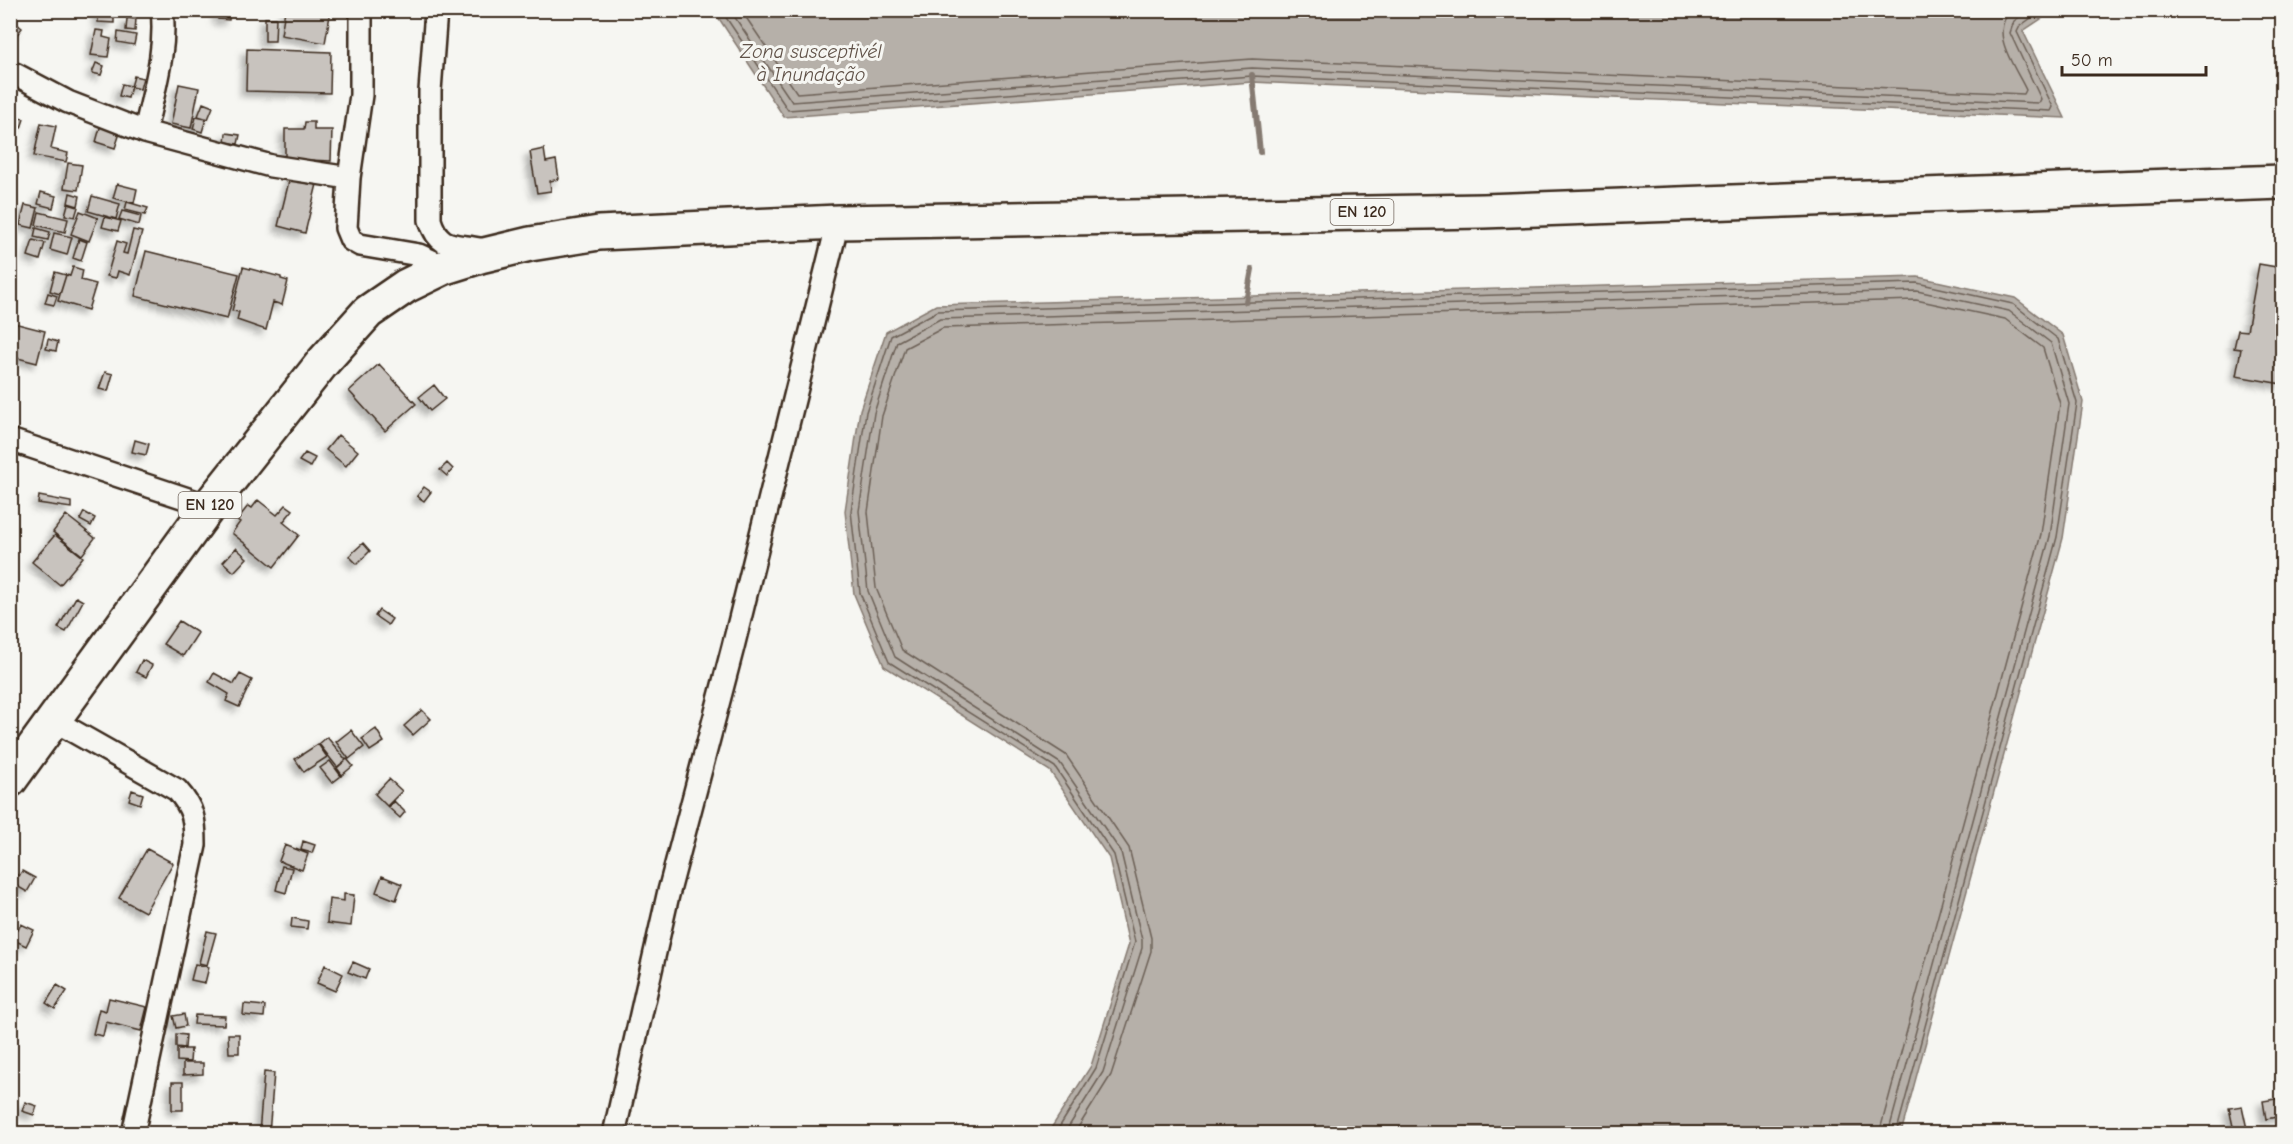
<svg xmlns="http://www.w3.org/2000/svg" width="2293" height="1144" viewBox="0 0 2293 1144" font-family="'Comic Neue',sans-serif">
	<defs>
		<filter id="shadow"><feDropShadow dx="-5" dy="5" stdDeviation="3" flood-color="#0004"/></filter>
	</defs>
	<rect width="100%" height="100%" fill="#f6f6f2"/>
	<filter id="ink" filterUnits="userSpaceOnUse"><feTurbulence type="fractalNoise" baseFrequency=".0167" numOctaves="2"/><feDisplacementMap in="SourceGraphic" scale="12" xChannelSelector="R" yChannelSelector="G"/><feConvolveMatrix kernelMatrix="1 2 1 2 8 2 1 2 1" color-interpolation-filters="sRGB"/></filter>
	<g filter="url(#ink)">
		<!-- water -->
		<path fill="#b6b0a9" stroke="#857a71" stroke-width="1.5" d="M714 11H2048L2047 15 2023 31 2065 118 1252 82 784 117Z
			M1918 277 2015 298 2063 335 2083 402 2063 538 1901 1133H1048L1091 1066 1129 944 1109 858 1050 771 884 666 854 594 845 511 860 410 886 332 936 305Z"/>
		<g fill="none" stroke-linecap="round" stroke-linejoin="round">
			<!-- shore -->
			<path stroke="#6c6056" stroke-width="1.5" d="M721 10 788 110 1252 76 2051 111 2053 107 2017 32 2020 26 2042 10
				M730 10 792 102 1252 68 2039 103 2041 99 2010 33 2014 21 2029 10
				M741 10 797 93 1252 59 2024 94 2026 90C2016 68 1986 30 2013 10
				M1055 1134 1096 1068 1135 942 1114 855 1055 767 889 662 860 593 851 511 866 412 891 336 938 311 1917 283 2013 304 2058 339 2077 403 2057 537 1896 1134
				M1064 1134 1103 1072 1142 948V940L1121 852 1060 763 895 657 868 591 859 511 874 413 897 342 940 319 1917 291 2009 311 2051 343 2069 404 2050 536 1888 1134
				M1074 1134 1111 1075 1151 951V938L1129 848 1066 755 902 650 876 588 868 512 882 416 905 348 943 328 1916 300 2005 319 2043 348 2060 404 2041 534 1879 1134"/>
			<!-- stream -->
			<path stroke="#857a71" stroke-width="6" d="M1252 75 1260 152
				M1246 302 1252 269"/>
		</g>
		<!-- building -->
		<path fill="#c8c3be" stroke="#3b2a1e" stroke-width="1.5" filter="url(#shadow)" d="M98 10H114V23L98 22Z
			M219 10H230L229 20 218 19Z
			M285 10H331L325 43 281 35Z
			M10 18 22 28 11 42H10Z
			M127 18 136 19 135 31 126 30Z
			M265 18H276L275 41H265Z
			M96 30 104 31 103 37 111 39 108 57 91 55Z
			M118 32 136 35 134 45 117 42Z
			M247 49 331 52 330 93 246 91Z
			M96 63 104 66 101 75 92 73Z
			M134 76 143 78 140 89 131 87Z
			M122 84 131 86 128 98 119 96Z
			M179 84 199 88 191 128 171 124Z
			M203 103 213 107 208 119 198 116Z
			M13 116 24 119 21 128 10 125Z
			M196 117 206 119 202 132 193 129Z
			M305 122H314V130H332L331 161 285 159V129H304Z
			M41 123 56 126 51 149 68 153 66 162 34 156Z
			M101 124 121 130 115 148 96 142Z
			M226 133 240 135 238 144 225 142Z
			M544 149 546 162 556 160 559 179 550 181 551 191 537 193 530 152Z
			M68 163 82 165 78 190 64 188Z
			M291 173 318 180 305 233 278 226Z
			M117 184 137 189 134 203 113 198Z
			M41 192 56 196 53 208 38 204Z
			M70 193 80 196 78 206 68 203Z
			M92 196 120 204 116 219 88 211Z
			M127 202 148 208 145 215 125 210Z
			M68 204 78 207 75 217 65 215Z
			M25 205 38 208 33 228 20 225Z
			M80 211 98 218 89 241 71 234Z
			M122 211 141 216 139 225 119 219Z
			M39 212 68 219 65 232 36 225Z
			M105 217 121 221 118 231 102 227Z
			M36 228 50 232 48 240 34 237Z
			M133 230 142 232 130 275 118 271 116 278 107 276 117 241 126 244 123 253 127 254Z
			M54 233 72 237 67 255 50 250Z
			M79 239 87 242 81 261 73 258Z
			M33 240 45 243 40 260 28 256Z
			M146 251 239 274 227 319 135 296Z
			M2259 264 2282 268V384L2236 376 2241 349 2234 348 2238 330 2247 331Z
			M73 267 83 270 81 280 96 284 88 310 58 301 66 275 70 276Z
			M243 267 281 277V279L288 281 282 305 273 302 266 330 237 320 239 312 232 311Z
			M55 272 66 275 60 294 50 291Z
			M48 293 57 296 54 305 45 303Z
			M10 322 45 331 37 363 10 356Z
			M48 339 58 342 56 351 46 349Z
			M379 364 416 404 385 431 349 391Z
			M105 372 113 374 108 391 99 389Z
			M434 385 445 399 430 411 419 397Z
			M338 435 358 451 346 466 326 450Z
			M135 440 149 444 146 455 132 452Z
			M305 453 315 458 310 467 299 461Z
			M447 463 453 469 447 476 440 470Z
			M424 487 431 492 424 501 417 496Z
			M39 496 71 502V508L38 503Z
			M258 500 277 515 286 505 293 510 283 522 299 535 274 567 232 533 240 522 237 520 248 506 252 508Z
			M84 512 95 518 91 526 80 520Z
			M66 515 95 538 82 555 53 532Z
			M55 535 83 557 60 585 32 562Z
			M363 543 370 551 357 564 349 556Z
			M236 548 247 558 234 572 223 562Z
			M76 597 83 601 66 632 58 628Z
			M379 610 392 619 388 625 375 616Z
			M179 621 198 633 183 656 163 644Z
			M142 660 152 665 146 677 136 672Z
			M214 673 234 684 240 674 252 680 239 707 226 701 229 694 209 682Z
			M422 710 431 719 413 735 404 726Z
			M376 729 384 742 370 751 362 739Z
			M351 730 364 747 349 759 336 742Z
			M327 737 346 760 337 767 319 744Z
			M318 744 327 757 304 772 295 759Z
			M347 759 353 766 342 775 337 768Z
			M330 761 341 776 332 783 320 768Z
			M389 779 402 791 387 806 375 794Z
			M132 790 143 794 140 804 129 800Z
			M394 801 405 812 400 818 388 807Z
			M303 841 315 845 312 853 301 850Z
			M285 845 308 854 302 870 279 861Z
			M147 849 173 863 145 912 119 898Z
			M282 866 292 868 286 893 276 890Z
			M22 871 35 878 27 892 10 882 13 872 19 876Z
			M382 876 402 884 396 900 376 892Z
			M344 894 354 895 351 926 327 923 329 899 344 901Z
			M292 918 308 921 307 929 291 927Z
			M21 924 34 930 26 946 10 938V926L18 930Z
			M207 931 216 933 207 965 199 963Z
			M353 962 369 969 365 979 348 972Z
			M195 964 209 967 205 983 191 980Z
			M325 965 343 974 335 991 317 983Z
			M57 985 67 991 55 1009 46 1003Z
			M109 998 147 1007 141 1031 106 1022 103 1036 93 1034 99 1009 106 1011Z
			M244 1004 265 1006 264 1017 243 1015Z
			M184 1014 186 1026 176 1028 173 1016Z
			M195 1015 225 1016 224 1025 194 1024Z
			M176 1034 186 1035 185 1048 176 1047Z
			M228 1034H239V1053H229Z
			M177 1049H191L190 1062 177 1061Z
			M183 1063H203V1074L183 1075Z
			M264 1072 274 1073 269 1134H259Z
			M172 1082H183V1110H172Z
			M2282 1098V1116L2266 1119 2263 1101Z
			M25 1102 37 1106 34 1115 22 1111Z
			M2242 1106 2247 1129 2234 1131 2229 1108Z
			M155 1128 174 1129V1134H155Z"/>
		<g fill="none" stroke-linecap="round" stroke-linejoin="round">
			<defs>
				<path id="minor" d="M361 10V95L349 178 346 228 351 240 360 245 419 255 445 267
					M436 10 430 91V220C440 252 457 243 483 250
					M15 74 68 102 145 132 271 166 349 178
					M145 132C153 93 167 50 162 10
					M10 440 209 506
					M55 721 177 790C194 809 195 820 195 845L133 1134
					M614 1134 668 895 733 647 838 222"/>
				<path id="primary" d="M10 780 209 506 323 362 368 312 406 286 445 267 480 256 530 244 599 233 838 222 1483 211 2282 182"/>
			</defs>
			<!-- minor casing -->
			<use href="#minor" stroke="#3b2a1e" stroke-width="26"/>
			<!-- primary casing -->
			<use href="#primary" stroke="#3b2a1e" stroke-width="38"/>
			<!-- minor -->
			<use href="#minor" stroke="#f6f6f2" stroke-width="21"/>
			<!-- primary -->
			<use href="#primary" stroke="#f6f6f2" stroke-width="33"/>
		</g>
	</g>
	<g text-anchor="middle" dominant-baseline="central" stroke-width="6" stroke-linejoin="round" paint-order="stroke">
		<!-- shield labels -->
		<g fill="#f6f6f2" stroke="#73675e" stroke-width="1.5">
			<rect x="1330.5" y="199" width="63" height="26" rx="4.5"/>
			<rect x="178.5" y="492" width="63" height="26" rx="4.5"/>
		</g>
		<g font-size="16" font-weight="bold" fill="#3b2a1e">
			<text x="1362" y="212">EN 120</text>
			<text x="210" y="505">EN 120</text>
		</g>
		<!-- water labels -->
		<g font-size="20" font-style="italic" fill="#605248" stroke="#f6f6f2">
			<text x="811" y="51">Zona susceptivél<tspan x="811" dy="23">à Inundação</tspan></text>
		</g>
	</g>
	<!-- margin -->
	<rect width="2293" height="1144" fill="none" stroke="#f6f6f2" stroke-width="36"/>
	<rect x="18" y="18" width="2257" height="1108" fill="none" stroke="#3b2a1e" stroke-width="2" filter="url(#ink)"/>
	<!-- scale -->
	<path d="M2062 66v9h144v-9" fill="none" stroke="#3b2a1e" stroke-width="3"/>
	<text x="2071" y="66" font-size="18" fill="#3b2a1e" stroke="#f6f6f2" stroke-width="4.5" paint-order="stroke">50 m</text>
</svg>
